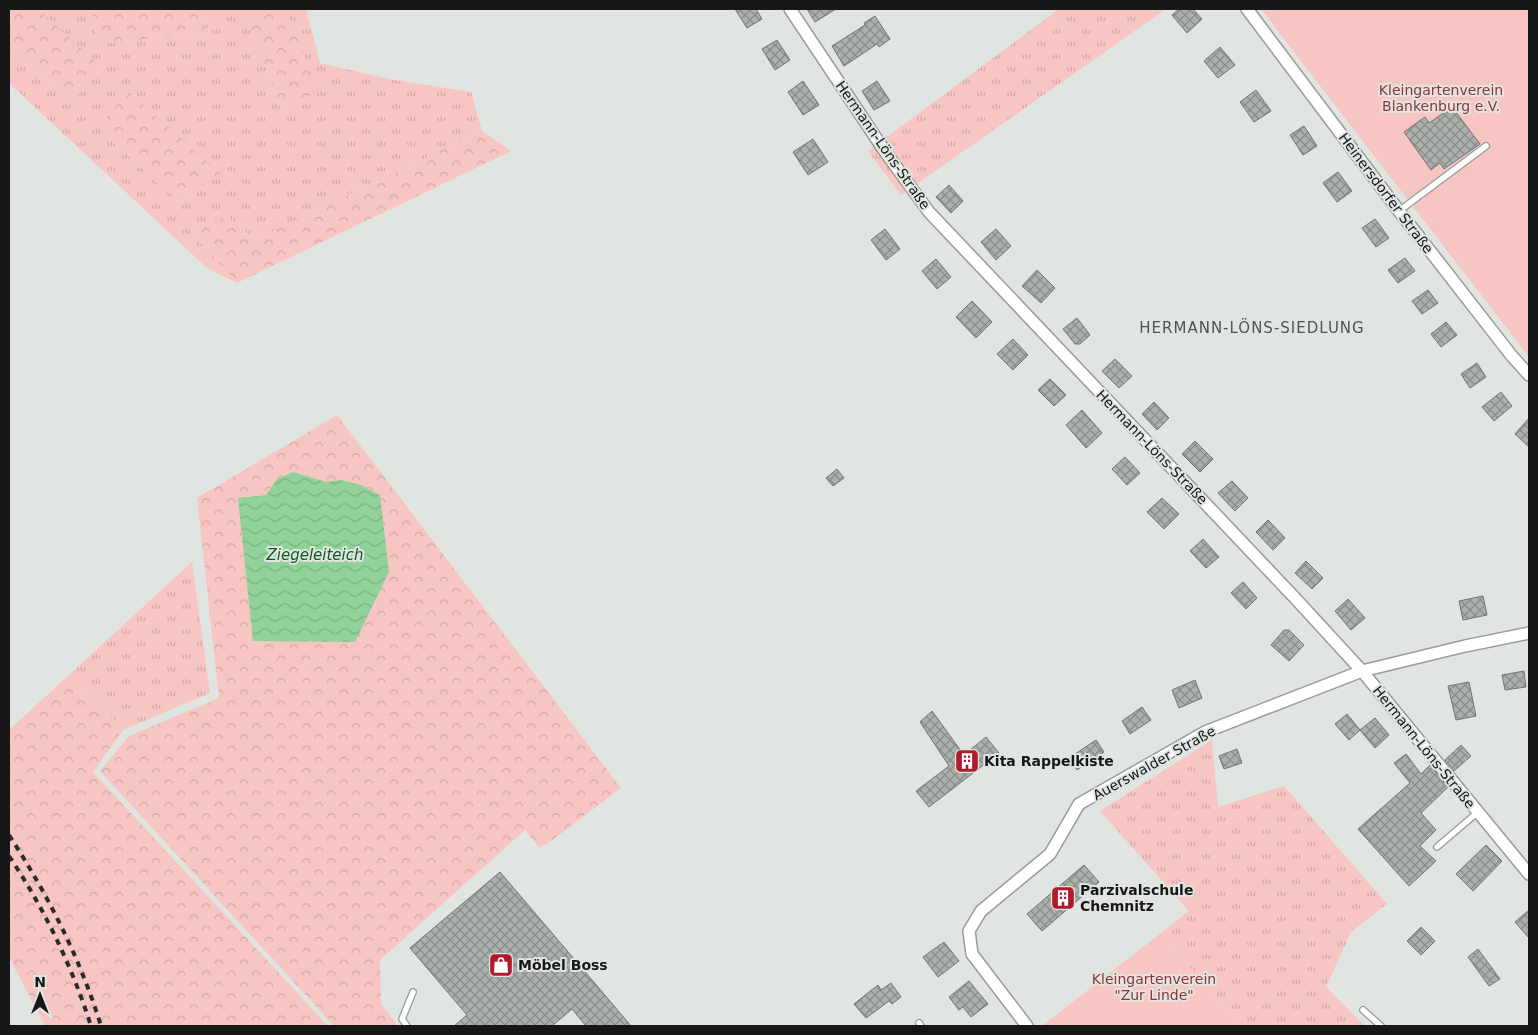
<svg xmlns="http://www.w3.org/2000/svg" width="1538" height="1035" viewBox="0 0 1538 1035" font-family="'DejaVu Sans',sans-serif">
	<defs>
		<pattern id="grass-tufts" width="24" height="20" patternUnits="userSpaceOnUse" patternTransform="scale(1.25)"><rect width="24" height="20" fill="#f7c5c2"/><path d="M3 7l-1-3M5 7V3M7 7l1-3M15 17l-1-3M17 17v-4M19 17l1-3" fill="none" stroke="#d3a8a6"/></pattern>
		<pattern id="forest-crowns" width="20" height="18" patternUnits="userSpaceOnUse" patternTransform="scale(1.25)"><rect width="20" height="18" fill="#f7c5c2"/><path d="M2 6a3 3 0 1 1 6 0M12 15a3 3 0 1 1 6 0" fill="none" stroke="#d3a8a6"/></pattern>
		<pattern id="water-waves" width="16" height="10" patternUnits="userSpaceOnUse" patternTransform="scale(1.25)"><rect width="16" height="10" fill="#91d19a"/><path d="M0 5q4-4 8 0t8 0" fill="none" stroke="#7cb384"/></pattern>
		<pattern id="building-cross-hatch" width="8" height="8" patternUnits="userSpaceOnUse" patternTransform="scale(1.25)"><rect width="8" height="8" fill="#abb0ac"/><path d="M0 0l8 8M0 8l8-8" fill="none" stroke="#8a8e8b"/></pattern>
	</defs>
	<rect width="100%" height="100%" fill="#e0e5e1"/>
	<!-- grass -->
	<path fill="url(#grass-tufts)" fill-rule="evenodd" d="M38 9H91L98 44 209 34 206 9H245L280 107 317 93 287 9H306L320 63 389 79 471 92 482 131 255 240 225 216 190 231 237 283 207 268 9 83V51L75 100 101 67ZM98 127 219 173 179 203Z
		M1059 9H1166L901 195 868 151Z
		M192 562 210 693 123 730 70 674Z
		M1212 740 1218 807 1284 786 1387 904 1351 932 1326 987 1365 1026H1239L1161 933 1189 911 1100 811Z"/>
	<!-- forest -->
	<path fill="url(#forest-crowns)" fill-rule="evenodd" d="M9 9H38L101 67 75 100 9 51Z
		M91 9H206L209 34 98 44Z
		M245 9H287L318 93 280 107Z
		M129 92 220 173 179 203 97 127Z
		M482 131 511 151 237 283 190 231 225 216 255 240Z
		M337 415 621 788 547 844 539 847 525 830 380 960 381 1004 398 1026H334L100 771 129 736 219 698 197 498ZM293 472 326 482 341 480 361 485 380 495 238 497 266 495 277 479Z
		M70 674 123 730 93 772 328 1026H45L9 957V730Z"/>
	<!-- garden -->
	<path fill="#f7c5c2" d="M1261 9H1529V357Z
		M1161 933 1239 1026H1042Z"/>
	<!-- water -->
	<path fill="url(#water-waves)" d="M293 472 326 482 341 480 361 485 380 495 389 572 355 642 253 641 238 498 266 495 277 479Z"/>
	<!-- building -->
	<path fill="url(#building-cross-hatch)" stroke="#717671" d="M735 9H756L762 19 747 28Z
		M807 9H836L815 22Z
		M1179 9H1193L1202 19 1187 33 1172 15Z
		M875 16 890 39 879 47 877 44 844 66 832 46 865 25 864 23Z
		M777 40 790 60 775 70 762 49Z
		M1220 47 1235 65 1218 78 1204 61Z
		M803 81 819 105 803 115 788 92Z
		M877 81 890 101 874 110 862 91Z
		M1256 90 1271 111 1254 122 1240 102Z
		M1452 107 1480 144 1444 169 1440 163 1431 170 1404 132 1425 117 1429 123Z
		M1304 126 1317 146 1303 155 1290 135Z
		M813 139 828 162 808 175 793 152Z
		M1338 172 1352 191 1337 202 1323 183Z
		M949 185 963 201 951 213 936 197Z
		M1375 219 1389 238 1376 247 1362 228Z
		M885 229 900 249 886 260 871 240Z
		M996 229 1011 246 996 260 981 242Z
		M1405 258 1415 271 1398 283 1388 270Z
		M936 259 951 277 937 289 922 271Z
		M1037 270 1055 288 1041 303 1022 286Z
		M1428 290 1438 303 1422 314 1412 301Z
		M972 301 992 322 976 338 956 317Z
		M1077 318 1090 335 1080 344H1075L1063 329Z
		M1446 322 1457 335 1441 347 1431 334Z
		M1013 339 1028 355 1013 370 997 354Z
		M1115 359 1132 376 1119 388 1102 371Z
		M1477 363 1486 377 1470 388 1461 374Z
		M1050 379 1066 395 1054 406 1038 390Z
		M1501 392 1512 406 1494 421 1482 407Z
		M1154 402 1169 418 1157 430 1142 414Z
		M1082 410 1102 433 1086 448 1066 425Z
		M1529 418V447L1515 434Z
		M1195 441 1213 459 1200 472 1182 454Z
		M1125 457 1140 473 1127 485 1112 469Z
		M837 469 844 478 833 486 826 478Z
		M1232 481 1248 498 1235 511 1218 493Z
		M1162 498 1179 514 1164 529 1147 512Z
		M1268 520 1285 538 1273 550 1256 532Z
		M1203 539 1219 557 1206 568 1190 551Z
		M1306 561 1323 578 1312 589 1295 573Z
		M1243 582 1257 598 1246 609 1231 593Z
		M1483 596 1487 615 1463 620 1459 601Z
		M1348 599 1365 618 1351 630 1335 611Z
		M1284 630H1289L1304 645 1289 661 1271 645Z
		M1524 671 1526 687 1505 690 1502 675Z
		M1195 680 1202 698 1179 708 1172 690Z
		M1469 682 1476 716 1456 720 1448 686Z
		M1142 707 1151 720 1130 734 1122 721Z
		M932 711 964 755 986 737 999 753 929 807 916 791 949 766 920 722Z
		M1347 714 1360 730 1349 740 1335 724Z
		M1375 718 1389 735 1375 748 1360 730Z
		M1096 740 1104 752 1077 770 1069 758Z
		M1461 745 1471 756 1454 771 1445 760Z
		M1237 749 1242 763 1224 769 1219 756Z
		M1406 754 1421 774 1430 765 1448 787 1421 813 1436 830 1420 846 1436 861 1409 886 1358 829 1410 783 1394 763Z
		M1486 845 1502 861 1473 891 1456 874Z
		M1084 865 1099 882 1042 931 1027 914Z
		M500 872 598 987 631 1026H586L572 1009 552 1026H454L467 1015 410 948Z
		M1529 910V938L1515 922Z
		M1421 927 1435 941 1421 955 1407 941Z
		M944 942 959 961 938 977 923 957Z
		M1478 949 1500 979 1489 986 1468 957Z
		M969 981 988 1004 971 1017 963 1007 959 1010 949 997Z
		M891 983 901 997 892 1004 889 1001 866 1018 854 1004 878 985 881 990Z"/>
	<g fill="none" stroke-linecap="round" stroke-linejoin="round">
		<defs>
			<path id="lane" d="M1399 211 1486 146
				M1437 847 1478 812
				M1363 1010 1381 1026
				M919 1023 921 1026
				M407 1026 402 1019 413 992"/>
			<path id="street" d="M790 9 886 153 929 212 1295 598 1362 671 1529 874
				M1247 9 1399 211 1511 355 1529 375
				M1027 1026 972 954 969 931 981 911 1050 854 1079 804 1205 732 1362 671 1465 646 1529 633"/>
		</defs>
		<!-- lane casing -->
		<use href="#lane" stroke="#979c98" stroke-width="8"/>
		<!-- street casing -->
		<use href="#street" stroke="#979c98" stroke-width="14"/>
		<!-- lane -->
		<use href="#lane" stroke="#fff" stroke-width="5.5"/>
		<!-- street -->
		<use href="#street" stroke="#fff" stroke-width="11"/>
		<!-- rail -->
		<path stroke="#2a2c2a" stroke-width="4" stroke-dasharray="6 6" stroke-linecap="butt" d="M9 835C48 895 80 958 101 1026
			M9 856C44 908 72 966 91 1026"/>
	</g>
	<!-- icons -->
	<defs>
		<symbol id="building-square" viewBox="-11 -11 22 22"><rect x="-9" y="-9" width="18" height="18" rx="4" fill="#af1b2d" stroke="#e0e5e1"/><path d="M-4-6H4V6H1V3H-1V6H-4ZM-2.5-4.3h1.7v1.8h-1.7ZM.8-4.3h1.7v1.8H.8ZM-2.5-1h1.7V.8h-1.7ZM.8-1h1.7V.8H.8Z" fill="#fff"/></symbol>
		<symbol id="shop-square" viewBox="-11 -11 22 22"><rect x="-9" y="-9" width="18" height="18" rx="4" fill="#af1b2d" stroke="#e0e5e1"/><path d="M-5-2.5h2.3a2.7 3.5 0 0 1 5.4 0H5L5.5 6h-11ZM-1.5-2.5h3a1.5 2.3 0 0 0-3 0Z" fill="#fff"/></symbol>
	</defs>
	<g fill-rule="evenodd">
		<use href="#building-square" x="953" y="747" width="28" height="28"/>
		<use href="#building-square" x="1049" y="884" width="28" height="28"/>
		<use href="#shop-square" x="487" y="951" width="28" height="28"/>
	</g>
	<g text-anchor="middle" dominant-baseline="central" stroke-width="4" stroke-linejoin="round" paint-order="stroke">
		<!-- park labels -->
		<g font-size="14" fill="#933235" stroke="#e0e5e1">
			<text x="1441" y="90">Kleingartenverein<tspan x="1441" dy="16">Blankenburg e.V.</tspan></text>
			<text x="1154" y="979">Kleingartenverein<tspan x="1154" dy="16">"Zur Linde"</tspan></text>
		</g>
		<!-- street labels -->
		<g font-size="14" fill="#161716" stroke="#e0e5e1">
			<text transform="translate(883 145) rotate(55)">Hermann-Löns-Straße</text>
			<text transform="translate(1386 193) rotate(53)">Heinersdorfer Straße</text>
			<text transform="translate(1152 447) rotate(46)">Hermann-Löns-Straße</text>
			<text transform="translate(1424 747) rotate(51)">Hermann-Löns-Straße</text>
			<text transform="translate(1154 763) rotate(-29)">Auerswalder Straße</text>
		</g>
		<!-- poi labels -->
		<g font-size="14" font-weight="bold" fill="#161716" stroke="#e0e5e1" text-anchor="start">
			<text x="984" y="761">Kita Rappelkiste</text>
			<text x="1080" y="890">Parzivalschule<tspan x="1080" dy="16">Chemnitz</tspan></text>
			<text x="518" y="965">Möbel Boss</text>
		</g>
		<!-- neighbourhood labels -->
		<g font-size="15" letter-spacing="1" fill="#505551" stroke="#e0e5e1">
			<text x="1252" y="328">HERMANN-LÖNS-SIEDLUNG</text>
		</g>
		<!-- water labels -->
		<g font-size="15" font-style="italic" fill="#125825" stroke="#e0e5e1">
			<text x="315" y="555">Ziegeleiteich</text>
		</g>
	</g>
	<!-- border -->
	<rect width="1538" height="1035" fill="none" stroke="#161716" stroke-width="20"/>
	<!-- north arrow -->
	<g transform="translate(40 995)" stroke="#e0e5e1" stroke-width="4" paint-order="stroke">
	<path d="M0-4L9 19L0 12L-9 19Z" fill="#161716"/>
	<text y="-8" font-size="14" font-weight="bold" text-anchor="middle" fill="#161716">N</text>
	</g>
</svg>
